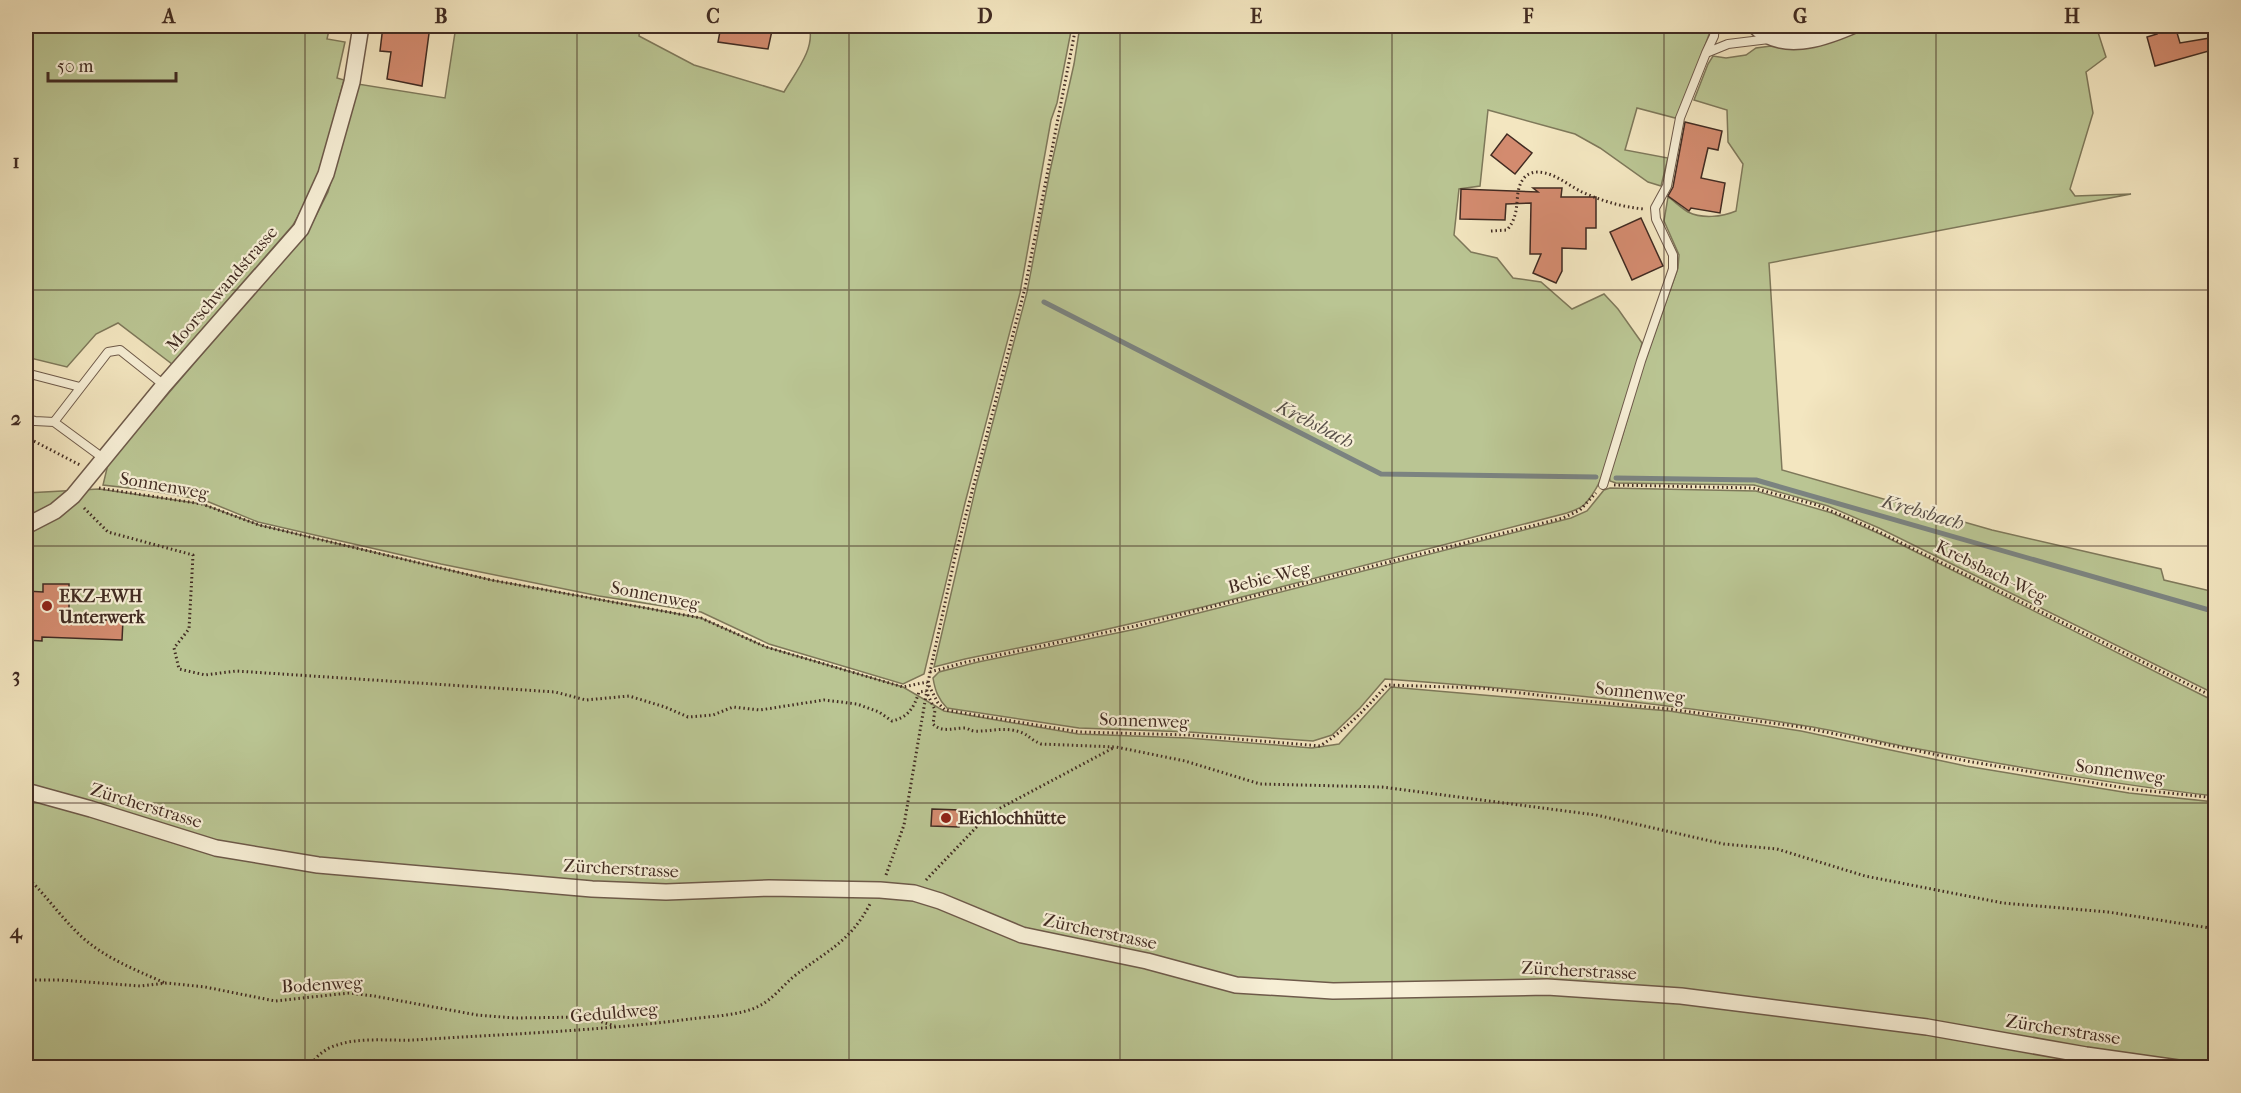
<svg xmlns="http://www.w3.org/2000/svg" width="2241" height="1093" viewBox="0 0 2241 1093" font-family="'IM FELL French Canon',serif">
	<rect width="100%" height="100%" fill="#f3e6c0"/>
	<filter id="stains"><feTurbulence type="fractalNoise" baseFrequency=".00333" numOctaves="4"/><feColorMatrix values="0 0 0 0 .2 0 0 0 0 .09 0 0 0 0 .02 0 0 0 .5 -.17"/></filter>
	<radialGradient id="worn" r=".72"><stop offset=".6" stop-color="#630" stop-opacity="0"/><stop offset="1" stop-color="#630" stop-opacity=".3"/></radialGradient>
	<!-- green -->
	<path fill="#bac593" stroke="#7e785a" stroke-width="1.5" d="M26 26H330L327 39 345 42 337 78 344 80 319 175 308 200 293 225 172 364 118 323 96 334 67 367 26 357Z
		M456 26H640L639 36 694 65 784 92C795 73 816 48 809 26H1040C1050 28 1061 26 1072 26L1057 103 1051 120 1020 293 965 503 924 674 903 684 769 644 701 612 599 596 441 564 258 522 204 500 146 490 103 485 108 464 309 229 328 192 358 84 445 98Z
		M1080 26H1712L1679 119 1637 108 1625 150 1668 158 1661 186 1648 182 1600 148 1575 134 1488 110 1480 186 1459 189 1454 235 1471 252 1497 258 1513 278 1541 282 1572 309 1604 294 1618 309 1642 343C1631 386 1614 474 1584 505 1579 509 1573 511 1567 513L1203 607 1086 634 965 659 934 667 976 486 1027 292 1050 171 1074 64Z
		M1764 26H1843C1813 38 1794 41 1764 26Z
		M1865 26H2096L2106 57 2086 72 2093 113 2070 189 2075 196 2131 194 1769 263 1782 470 1992 530 2161 569 2164 580 2215 592V694L1879 528 1828 506 1754 485 1616 483 1610 481 1609 474 1620 444 1642 369 1678 268 1679 255 1664 221 1668 197C1674 201 1681 208 1688 212 1702 219 1722 217 1736 211L1743 164 1728 142 1727 110 1694 100 1708 64 1713 56 1726 58 1746 55 1756 48 1771 46 1798 47 1823 44Z
		M2215 169V249L2209 182Z
		M1610 488 1756 491 1832 513 1880 534 2208 698 2215 702V796C2110 784 2006 765 1902 746 1868 739 1834 730 1800 725 1662 702 1524 689 1385 679L1360 708 1332 735 1313 741 1189 732 1079 728 947 708C938 699 935 690 933 678L939 672 978 662 1136 629 1571 518 1587 511 1604 490Z
		M99 489 202 504 259 525 491 580 701 618 766 647 903 687 944 711 1078 734 1188 738 1312 748 1339 744 1391 687 1669 711 1801 731 1966 766 2129 793 2215 802V1067L1466 1068 1393 1063 808 1068 26 1067V493Z"/>
	<g fill="none" stroke-linecap="round" stroke-linejoin="round">
		<!-- stream -->
		<path stroke="#7b8380" stroke-width="5" d="M1044 302 1381 474 1596 477
			M1616 478 1756 480 2216 612"/>
	</g>
	<!-- building -->
	<path fill="#d38b6f" stroke="#412b22" stroke-width="1.5" d="M383 26H430L422 86 387 79 391 52 380 51Z
		M721 26H773L768 49 718 42Z
		M2154 26H2175L2180 43 2216 37V49L2155 66 2147 37 2157 34Z
		M1685 122 1722 131 1718 150 1708 148 1701 178 1725 183 1720 213 1691 208 1689 211 1668 196 1673 187Z
		M1507 134 1532 153 1515 174 1491 155Z
		M1533 188H1562L1561 197H1596V228H1586V249L1562 248V271L1556 283 1533 273 1541 254H1530L1531 203 1506 204 1505 220 1460 219 1461 189 1538 192Z
		M1641 218 1663 266 1632 280 1610 232Z
		M43 584H69V620H123L122 640 42 637V641L26 640V591L43 592Z
		M932 809 960 810 959 827 931 826Z"/>
	<g fill="none" stroke-linecap="round" stroke-linejoin="round">
		<defs>
			<path id="service" d="M1715 26 1714 36 1706 53 1728 44 1769 39
				M26 373 80 387
				M26 419 35 421 54 422
				M103 458 54 422 108 352 120 350 164 385
				M1603 485 1641 361 1673 269V255L1656 219 1655 208 1667 186 1680 118 1706 53"/>
			<path id="minor" d="M1755 26C1781 53 1822 39 1852 26
				M26 526 55 511 73 496 164 385 301 229 326 174 352 82 361 26
				M26 791 91 809 216 848 318 865 592 889 666 892 769 888 880 890 914 893 940 901 1022 935 1147 961 1236 985 1333 991 1547 987 1681 996 1927 1027 2086 1055 2178 1068"/>
		</defs>
		<!-- service casing -->
		<use href="#service" stroke="#6e5a4a" stroke-width="10"/>
		<!-- minor casing -->
		<use href="#minor" stroke="#6e5a4a" stroke-width="18"/>
		<!-- path -->
		<path stroke="#412b22" stroke-width="3" stroke-dasharray="1.5 3" stroke-linecap="butt" d="M683 26 699 34
			M1491 231 1507 230C1523 211 1512 193 1524 178 1529 172 1537 171 1545 173 1558 176 1570 186 1582 192 1602 201 1622 207 1644 209
			M26 437 80 465
			M1614 485 1753 488 1817 505 1869 527 2216 698
			M99 488 202 504 259 525 491 580 701 618 766 647 903 687 927 682 938 703 945 710 1079 732 1189 735 1320 746C1347 729 1366 708 1387 685L1481 688 1586 701 1669 709 1801 727 1967 761 2130 789 2216 798
			M84 508 108 532 193 555 189 629 174 648 179 669 205 675 236 671 555 692 586 700 629 696 665 707 688 717 713 715 733 707 760 710 824 700 857 704 879 712 892 721C909 717 914 707 919 692L926 691 935 710 933 724C942 733 953 728 965 728 970 729 968 730 974 731 986 732 999 728 1012 730 1029 733 1027 738 1041 744L1116 747 1185 761 1260 784 1382 787 1596 815 1724 844 1777 849 1865 876 2003 903 2108 912 2216 929
			M930 672 966 662 1135 626 1563 518 1580 510 1596 493
			M886 875 904 825 930 672 955 557 1025 288 1076 26
			M26 876C46 895 62 919 83 938 107 959 136 970 165 983
			M926 880 989 814 1115 747
			M26 980H60L140 986 167 983 205 987 275 1001 349 993 374 996 477 1015 514 1018 585 1017 615 1026
			M310 1068C314 1057 326 1048 337 1045 360 1037 389 1041 414 1040 506 1034 598 1031 690 1019 712 1016 741 1016 761 1005 772 999 782 987 792 978 824 952 849 944 870 904"/>
		<!-- service -->
		<use href="#service" stroke="#f7efd6" stroke-width="8"/>
		<!-- minor -->
		<use href="#minor" stroke="#f7efd6" stroke-width="15"/>
	</g>
	<!-- grid -->
	<path fill="none" stroke="#412b22" stroke-width="1.5" stroke-opacity="0.55" d="M305 26V1068M577 26V1068M849 26V1068M1120 26V1068M1392 26V1068M1664 26V1068M1936 26V1068M26 290H2216M26 546H2216M26 803H2216"/>
	<!-- markers -->
	<g fill="#8f2418" stroke="#f7efd6" stroke-width="2">
		<circle cx="47" cy="606" r="6"/>
		<circle cx="946" cy="818" r="6"/>
	</g>
	<g text-anchor="middle" dominant-baseline="central" stroke-width="4.5" stroke-linejoin="round" paint-order="stroke">
		<!-- street labels -->
		<g font-size="18" fill="#412b22" stroke="#f7efd6">
			<text transform="translate(222 289) rotate(-49)">Moorschwandstrasse</text>
			<text transform="translate(164 486) rotate(10)">Sonnenweg</text>
			<text transform="translate(1991 572) rotate(26)">Krebsbach-Weg</text>
			<text transform="translate(1269 578) rotate(-14)">Bebie-Weg</text>
			<text transform="translate(655 596) rotate(11)">Sonnenweg</text>
			<text transform="translate(1640 693) rotate(6)">Sonnenweg</text>
			<text transform="translate(1144 721) rotate(2)">Sonnenweg</text>
			<text transform="translate(2120 772) rotate(8)">Sonnenweg</text>
			<text transform="translate(146 806) rotate(17)">Zürcherstrasse</text>
			<text transform="translate(621 869) rotate(3)">Zürcherstrasse</text>
			<text transform="translate(1100 932) rotate(12)">Zürcherstrasse</text>
			<text transform="translate(1579 971) rotate(3)">Zürcherstrasse</text>
			<text transform="translate(322 985) rotate(-3)">Bodenweg</text>
			<text transform="translate(614 1013) rotate(-5)">Geduldweg</text>
			<text transform="translate(2063 1030) rotate(9)">Zürcherstrasse</text>
		</g>
		<!-- poi labels -->
		<g font-size="18" font-weight="bold" fill="#412b22" stroke="#f7efd6" text-anchor="start">
			<text x="59" y="596">EKZ-EWH<tspan x="59" dy="21">Unterwerk</tspan></text>
			<text x="958" y="818">Eichlochhütte</text>
		</g>
		<!-- water labels -->
		<g font-size="20" font-style="italic" fill="#595049" stroke="#f7efd6">
			<text transform="translate(1315 424) rotate(27)">Krebsbach</text>
			<text transform="translate(1923 512) rotate(16)">Krebsbach</text>
		</g>
	</g>
	<!-- margin -->
	<rect width="2241" height="1093" fill="none" stroke="#f3e6c0" stroke-width="66"/>
	<!-- scale -->
	<path d="M48 72v9h128v-9" fill="none" stroke="#412b22" stroke-width="3"/>
	<text x="57" y="72" font-size="18" fill="#412b22" stroke="#f7efd6" stroke-width="4.5" paint-order="stroke">50 m</text>
	<rect x="33" y="33" width="2175" height="1027" fill="none" stroke="#412b22" stroke-width="2"/>
	<g font-size="20" text-anchor="middle" font-weight="bold" fill="#412b22">
		<text x="169" y="23">A</text>
		<text x="441" y="23">B</text>
		<text x="713" y="23">C</text>
		<text x="985" y="23">D</text>
		<text x="1256" y="23">E</text>
		<text x="1528" y="23">F</text>
		<text x="1800" y="23">G</text>
		<text x="2072" y="23">H</text>
		<text x="16" y="168">1</text>
		<text x="16" y="425">2</text>
		<text x="16" y="682">3</text>
		<text x="16" y="938">4</text>
	</g>
	<rect width="100%" height="100%" filter="url(#stains)"/>
	<rect width="100%" height="100%" fill="url(#worn)"/>
</svg>
